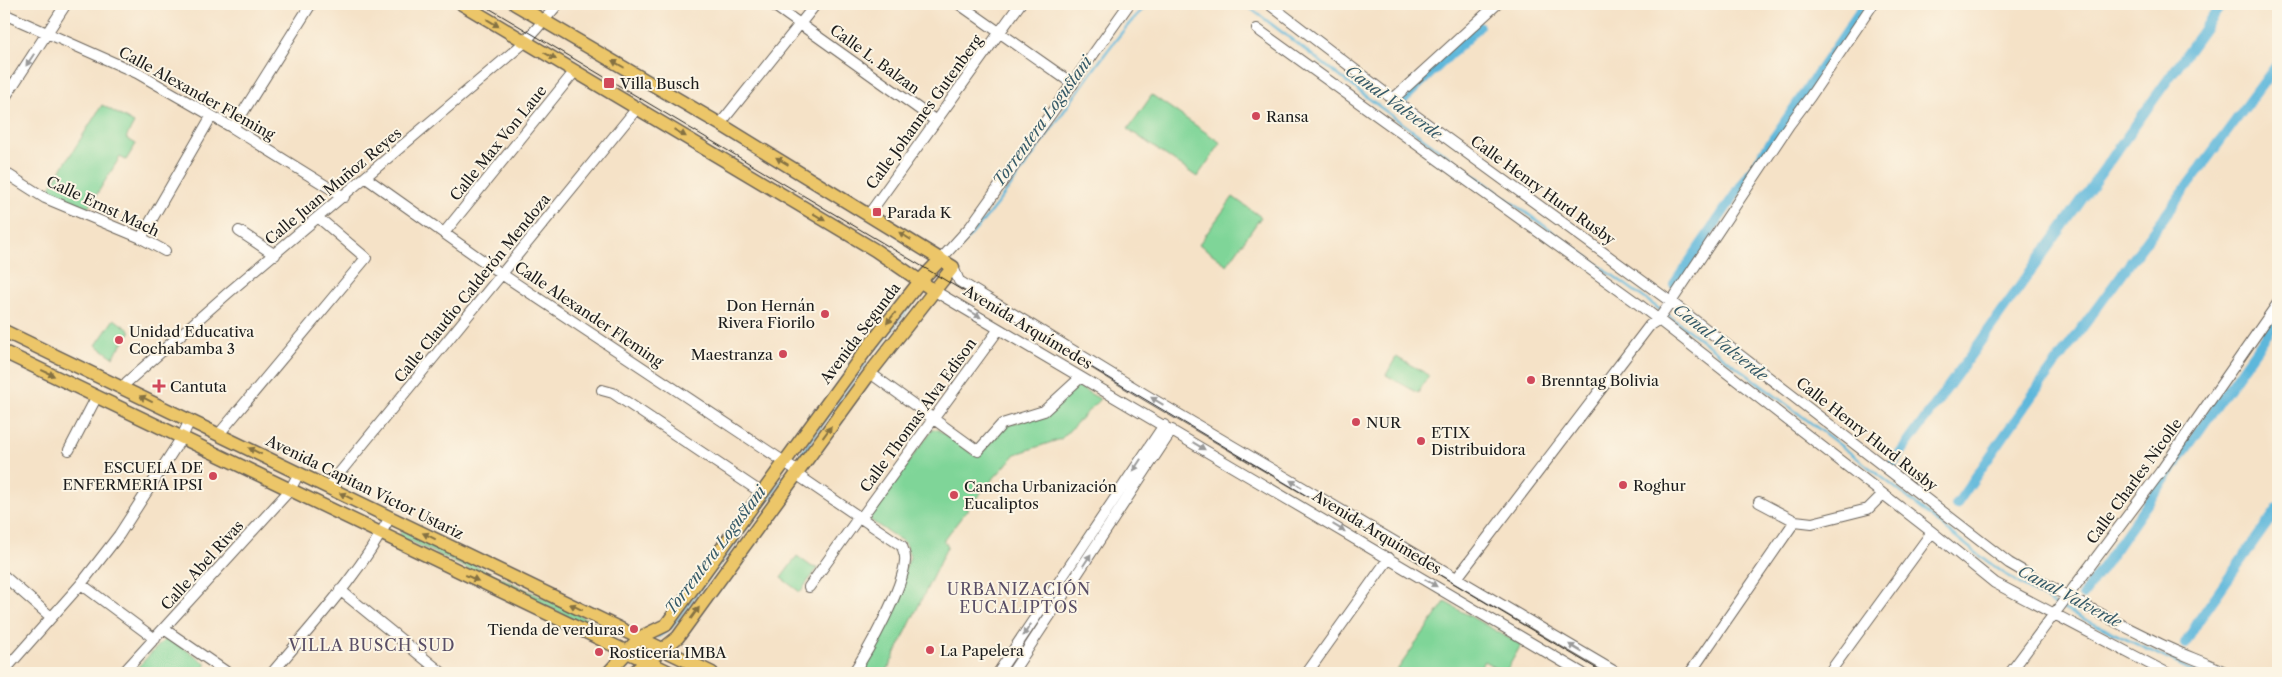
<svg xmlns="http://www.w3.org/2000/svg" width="2282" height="677" viewBox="0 0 2282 677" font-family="'Libre Caslon Text',serif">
	<rect width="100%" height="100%" fill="#fcf5e5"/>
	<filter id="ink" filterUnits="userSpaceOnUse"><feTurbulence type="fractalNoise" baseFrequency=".02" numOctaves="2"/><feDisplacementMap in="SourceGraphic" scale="10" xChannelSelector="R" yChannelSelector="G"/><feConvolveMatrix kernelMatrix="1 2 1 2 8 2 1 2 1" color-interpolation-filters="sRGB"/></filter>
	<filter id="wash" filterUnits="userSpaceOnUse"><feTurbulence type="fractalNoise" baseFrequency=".0096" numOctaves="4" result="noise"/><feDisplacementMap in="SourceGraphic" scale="20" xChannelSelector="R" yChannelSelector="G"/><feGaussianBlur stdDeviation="1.12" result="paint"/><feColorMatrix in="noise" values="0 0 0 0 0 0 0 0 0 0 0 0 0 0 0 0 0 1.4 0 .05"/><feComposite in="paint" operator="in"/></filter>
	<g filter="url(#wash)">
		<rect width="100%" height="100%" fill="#f5e2c7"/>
		<!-- green -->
		<path fill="#7fd598" stroke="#4e785a" d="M1152 95 1221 143 1197 177 1128 129Z
			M102 105 134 123 126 138 136 144 126 160 120 157 87 210 47 192Z
			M1233 197 1261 217 1227 265 1199 244Z
			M114 319 131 331 113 357 96 345Z
			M1396 357 1429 375 1418 393 1386 375Z
			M1077 386 1100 399 1061 439 1016 454 981 492 943 541 948 545 886 673H859L865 664 910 557 905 543 870 520V515L932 430 937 429 974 455 979 456 1005 426 1051 412Z
			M402 530 616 633V636L611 637 399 536Z
			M797 556 812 567 818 568 800 592 781 578Z
			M1445 602 1521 645 1505 673 1484 661 1477 673H1395Z
			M167 637 207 664 200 673H132Z"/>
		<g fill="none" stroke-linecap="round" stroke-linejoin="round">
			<!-- stream -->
			<path stroke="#5db7db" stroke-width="2.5" d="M1245 4 1380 107 1662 311
				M956 252C1002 203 1038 148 1076 94 1099 62 1120 31 1148 4
				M1667 314C1740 370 1815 425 1888 482 1943 525 1994 573 2056 605
				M879 347 923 290
				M797 460 866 364
				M2061 608 2197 673
				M671 628 787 474
				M658 637 667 631
				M620 673 629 665"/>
			<!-- canal -->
			<path stroke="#5db7db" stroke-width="10" d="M1404 99 1479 27
				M1674 284 1865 4
				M1892 465 2222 4
				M1956 505 2034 393 2278 63
				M2083 595 2278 319
				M2185 644 2199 620 2278 508"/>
		</g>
	</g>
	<g filter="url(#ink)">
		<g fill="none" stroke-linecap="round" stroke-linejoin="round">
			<defs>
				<path id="minor" d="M772 4 936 121
					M959 4 1073 84
					M1269 4 1393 99 1671 302 2009 563C2058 592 2109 619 2160 644 2182 655 2205 662 2227 673
					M4 14 137 73 233 128 344 197
					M1257 29 1637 303 1932 532 1995 583 2167 673
					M4 99 66 4
					M1393 99 1497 4
					M720 124 816 4
					M233 128 311 4
					M4 172 45 198 141 238 165 251
					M366 178 503 275 798 471
					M869 214 1020 4
					M239 231 275 255
					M444 233 575 71
					M141 238 211 117
					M941 259 971 226 1129 4
					M953 267 959 281 1146 395 1617 673
					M933 290 1582 673
					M870 373 978 451 1002 424 1044 411 1080 378
					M123 388 127 382 228 293 525 42 558 4
					M602 390 613 393 762 493
					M219 434 366 258 319 218
					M69 450 97 396
					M796 474 902 546C903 550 906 555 905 561 903 588 869 650 853 673
					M328 487 638 107
					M1759 502 1795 521 1812 523 1868 509 1883 494
					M861 518 999 329
					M4 576 51 617
					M1457 578 1650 325 1658 320 1671 302 1789 125 1810 97 1873 4
					M81 584 155 639
					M809 587 859 517
					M340 590 442 673
					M164 629 228 673
					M4 671 81 584 119 535 182 437 190 420
					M123 673 290 490 299 473
					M272 673C313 624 360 574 390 517
					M998 673 1164 425
					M1012 673 1172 430
					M1307 673 1389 558
					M1690 673 1795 521
					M1829 673 1932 532
					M2010 673 2161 471 2278 303"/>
				<path id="major" d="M462 4 875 250 933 290
					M515 4 720 124 953 267 870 373 678 637 633 673
					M4 331 712 673
					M4 352 671 673
					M608 673 641 637 666 625 866 350 921 280 941 259"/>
			</defs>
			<!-- minor casing -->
			<use href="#minor" stroke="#686158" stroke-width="12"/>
			<!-- major casing -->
			<use href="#major" stroke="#686158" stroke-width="15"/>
			<!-- minor -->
			<use href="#minor" stroke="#fff" stroke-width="10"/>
			<!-- major -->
			<use href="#major" stroke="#ecc669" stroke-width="12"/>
			<!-- tram -->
			<path stroke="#1c1c1c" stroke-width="1" d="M482 4 1604 673"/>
		</g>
		<!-- one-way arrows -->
		<defs><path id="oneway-solid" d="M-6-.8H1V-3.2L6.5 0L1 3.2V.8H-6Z" transform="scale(1.25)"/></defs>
		<g fill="#847142">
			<use href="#oneway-solid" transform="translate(493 23) rotate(31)"/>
			<use href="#oneway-solid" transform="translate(550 56) rotate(30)"/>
			<use href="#oneway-solid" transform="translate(618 64) rotate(-150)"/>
			<use href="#oneway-solid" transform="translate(680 133) rotate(31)"/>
			<use href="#oneway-solid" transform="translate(782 161) rotate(-149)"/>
			<use href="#oneway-solid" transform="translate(819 217) rotate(31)"/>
			<use href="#oneway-solid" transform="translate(905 236) rotate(-148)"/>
			<use href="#oneway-solid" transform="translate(891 318) rotate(128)"/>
			<use href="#oneway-solid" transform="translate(48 373) rotate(25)"/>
			<use href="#oneway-solid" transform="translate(146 399) rotate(-154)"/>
			<use href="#oneway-solid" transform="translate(827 432) rotate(-54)"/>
			<use href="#oneway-solid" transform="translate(255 451) rotate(-154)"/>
			<use href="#oneway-solid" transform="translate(346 496) rotate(-154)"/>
			<use href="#oneway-solid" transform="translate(429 536) rotate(-154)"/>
			<use href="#oneway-solid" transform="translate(472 578) rotate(25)"/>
			<use href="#oneway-solid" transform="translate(576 607) rotate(-154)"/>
			<use href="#oneway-solid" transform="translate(695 613) rotate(-54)"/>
		</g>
		<g fill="#999">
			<use href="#oneway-solid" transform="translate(30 60) rotate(124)"/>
			<use href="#oneway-solid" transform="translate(975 314) rotate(31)"/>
			<use href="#oneway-solid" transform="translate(1157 401) rotate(-149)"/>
			<use href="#oneway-solid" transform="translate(1199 446) rotate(31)"/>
			<use href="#oneway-solid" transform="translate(1137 465) rotate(123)"/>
			<use href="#oneway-solid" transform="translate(1296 484) rotate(-149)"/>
			<use href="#oneway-solid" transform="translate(1339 528) rotate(31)"/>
			<use href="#oneway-solid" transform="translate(1087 560) rotate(-57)"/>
			<use href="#oneway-solid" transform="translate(1431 583) rotate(31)"/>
			<use href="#oneway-solid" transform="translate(1027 630) rotate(124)"/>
			<use href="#oneway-solid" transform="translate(1575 648) rotate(-149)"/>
		</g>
	</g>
	<!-- markers -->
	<g fill="#d1495b" stroke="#fcf5e5" stroke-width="2">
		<rect x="603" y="77" width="12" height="12" rx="2.5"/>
		<circle cx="1256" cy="116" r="5"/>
		<rect x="872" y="207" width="10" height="10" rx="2.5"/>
		<circle cx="825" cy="314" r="5"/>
		<circle cx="119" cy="340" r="5"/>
		<circle cx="783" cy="354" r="5"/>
		<circle cx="1531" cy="380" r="5"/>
		<path d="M156.5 378.5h5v5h5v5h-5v5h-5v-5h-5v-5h5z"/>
		<circle cx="1356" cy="422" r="5"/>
		<circle cx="1421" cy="441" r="5"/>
		<circle cx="213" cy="476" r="5"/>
		<circle cx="1623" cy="485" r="5"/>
		<circle cx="954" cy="495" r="5"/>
		<circle cx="634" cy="629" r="5"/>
		<circle cx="930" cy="650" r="5"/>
		<circle cx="599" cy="652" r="5"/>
	</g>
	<g text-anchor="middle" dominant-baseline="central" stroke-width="4" stroke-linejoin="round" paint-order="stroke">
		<!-- street labels -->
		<g font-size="15" fill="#1c1c1c" stroke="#fcf5e5">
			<text transform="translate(875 59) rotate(36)">Calle L. Balzan</text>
			<text transform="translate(197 93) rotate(29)">Calle Alexander Fleming</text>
			<text transform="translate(924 112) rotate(-54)">Calle Johannes Gutenberg</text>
			<text transform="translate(498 143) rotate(-51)">Calle Max Von Laue</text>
			<text transform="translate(333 186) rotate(-40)">Calle Juan Muñoz Reyes</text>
			<text transform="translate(1543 190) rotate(36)">Calle Henry Hurd Rusby</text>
			<text transform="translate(103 206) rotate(25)">Calle Ernst Mach</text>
			<text transform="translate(472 288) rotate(-51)">Calle Claudio Calderón Mendoza</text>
			<text transform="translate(589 314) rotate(34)">Calle Alexander Fleming</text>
			<text transform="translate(1028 327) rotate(31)">Avenida Arquímedes</text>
			<text transform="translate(860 333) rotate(-53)">Avenida Segunda</text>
			<text transform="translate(918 415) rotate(-54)">Calle Thomas Alva Edison</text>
			<text transform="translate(1867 434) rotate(38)">Calle Henry Hurd Rusby</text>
			<text transform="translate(2134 481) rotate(-54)">Calle Charles Nicolle</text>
			<text transform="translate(365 487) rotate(26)">Avenida Capitan Víctor Ustariz</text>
			<text transform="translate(1377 532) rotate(31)">Avenida Arquímedes</text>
			<text transform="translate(202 565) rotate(-48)">Calle Abel Rivas</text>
		</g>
		<!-- poi labels -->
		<g font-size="15" fill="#1c1c1c" stroke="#fcf5e5" text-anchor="start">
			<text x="620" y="83">Villa Busch</text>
			<text x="1266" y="116">Ransa</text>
			<text x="887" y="212">Parada K</text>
			<text x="815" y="305" text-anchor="end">Don Hernán<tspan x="815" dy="17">Rivera Fiorilo</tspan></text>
			<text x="129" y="331">Unidad Educativa<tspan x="129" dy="17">Cochabamba 3</tspan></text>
			<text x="773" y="354" text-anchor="end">Maestranza</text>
			<text x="1541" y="380">Brenntag Bolivia</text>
			<text x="170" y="386">Cantuta</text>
			<text x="1366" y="422">NUR</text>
			<text x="1431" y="432">ETIX<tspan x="1431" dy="17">Distribuidora</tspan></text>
			<text x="203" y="467" text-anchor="end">ESCUELA DE<tspan x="203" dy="17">ENFERMERIA IPSI</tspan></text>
			<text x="1633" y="485">Roghur</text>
			<text x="964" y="486">Cancha Urbanización<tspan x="964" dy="17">Eucaliptos</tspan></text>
			<text x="624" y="629" text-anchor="end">Tienda de verduras</text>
			<text x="940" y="650">La Papelera</text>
			<text x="609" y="652">Rosticería IMBA</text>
		</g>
		<!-- water labels -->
		<g font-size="16" font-style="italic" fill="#365a68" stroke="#fcf5e5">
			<text transform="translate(1394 102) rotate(36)">Canal Valverde</text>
			<text transform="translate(1042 121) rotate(-54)">Torrentera Logustani</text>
			<text transform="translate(1721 342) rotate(38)">Canal Valverde</text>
			<text transform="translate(715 550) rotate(-53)">Torrentera Logustani</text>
			<text transform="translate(2070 596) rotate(28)">Canal Valverde</text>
		</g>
		<!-- neighbourhood labels -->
		<g font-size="16" letter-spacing="1" fill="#594e66" stroke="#fcf5e5">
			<text x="1019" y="589">URBANIZACIÓN<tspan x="1019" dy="18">EUCALIPTOS</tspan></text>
			<text x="372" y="645">VILLA BUSCH SUD</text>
		</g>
	</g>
	<!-- margin -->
	<rect width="2282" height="677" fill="none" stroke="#fcf5e5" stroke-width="20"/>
</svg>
